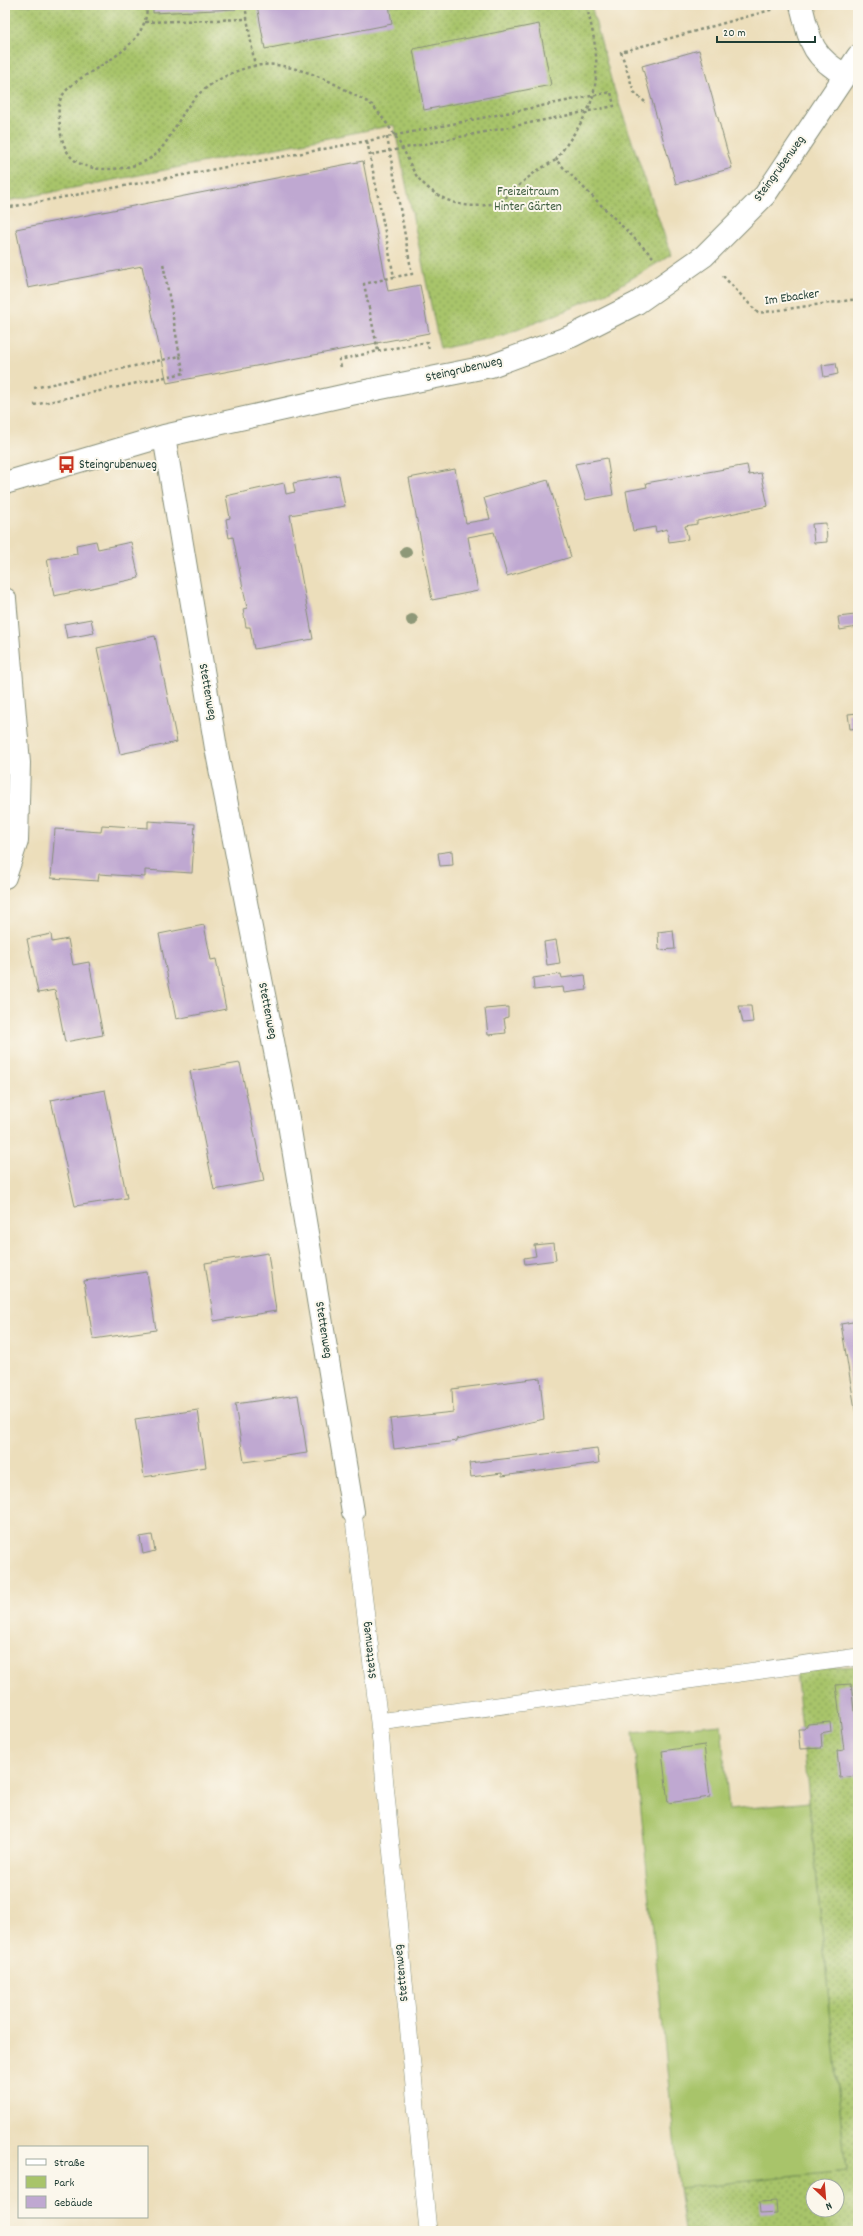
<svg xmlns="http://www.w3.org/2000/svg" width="863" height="2236" viewBox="0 0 863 2236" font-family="Dekko,sans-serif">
	<defs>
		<pattern id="green-dots" width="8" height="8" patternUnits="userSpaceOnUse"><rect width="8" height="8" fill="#a8c46a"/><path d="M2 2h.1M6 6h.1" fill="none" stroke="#88a058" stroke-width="1.8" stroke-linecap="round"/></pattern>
	</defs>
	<rect width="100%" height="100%" fill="#fbf7ec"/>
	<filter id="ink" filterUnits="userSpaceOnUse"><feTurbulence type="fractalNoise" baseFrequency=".025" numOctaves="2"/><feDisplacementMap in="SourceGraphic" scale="8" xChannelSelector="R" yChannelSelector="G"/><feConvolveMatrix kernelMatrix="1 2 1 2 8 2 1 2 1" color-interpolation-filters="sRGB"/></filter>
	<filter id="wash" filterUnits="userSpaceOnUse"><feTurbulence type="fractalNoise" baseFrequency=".012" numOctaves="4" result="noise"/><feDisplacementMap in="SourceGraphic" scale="16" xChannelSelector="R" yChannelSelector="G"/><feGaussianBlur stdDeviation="0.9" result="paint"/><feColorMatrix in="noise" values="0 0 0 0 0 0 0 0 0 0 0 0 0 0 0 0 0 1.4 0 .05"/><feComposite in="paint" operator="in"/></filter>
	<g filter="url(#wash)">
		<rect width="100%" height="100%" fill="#ecdebb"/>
		<!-- green -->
		<path fill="url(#green-dots)" stroke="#64804f" fill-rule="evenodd" d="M5 5H591L612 83 671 255 607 293 560 313 504 335 440 349 394 125 7 201Z
			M858 1666V2231H685L679 2188 846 2171 796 1670ZM813 2186H837V2210H813Z"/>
		<!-- pitch -->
		<path fill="#a8c46a" stroke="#64804f" d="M721 1724 729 1810 809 1802 846 2171 679 2188 633 1732Z"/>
		<g id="blocks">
			<!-- building -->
			<path fill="#bfa8d1" d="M153 5H236V9L153 13Z
				M257 5H389L392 24 265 49Z
				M625 5H642L627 10Z
				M539 24 551 85 424 110 413 49Z
				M699 50 732 168 676 184 642 66Z
				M363 161 388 291 420 285 429 333 167 383 142 266 28 288 16 229Z
				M836 363 838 374 824 377 822 365Z
				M607 458 613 495 586 500 575 464Z
				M747 465 749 475 761 473 768 506 697 521V524L685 526 688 539 669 542 667 529 656 532 655 527 633 531 626 491 647 487 646 483Z
				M455 469 466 523 490 519 484 498 548 480 571 557 507 576 494 532 468 537 478 591 432 600 409 478Z
				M339 475 345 506 290 515 313 639 254 649 250 627H246L243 609 247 608 233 537 229 538 226 519 230 518 226 496 284 483 286 494 295 492 293 483Z
				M826 523 827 542 814 543 812 524Z
				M96 541 98 549 131 542 139 578 54 596 47 559 77 554 76 545Z
				M855 615 857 627 840 630 838 617Z
				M91 619 94 633 67 638 64 624Z
				M155 636 177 742 120 754 97 648Z
				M858 713V728L850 729 848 714Z
				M148 821 195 824 192 873 145 870V877L99 874 98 881 51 878 55 829 101 832 102 825 148 828Z
				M452 851 453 865 440 866 438 853Z
				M204 925 211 960 216 959 226 1009 176 1019 159 934Z
				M673 930 675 949 659 950 658 932Z
				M51 934 52 942 68 939 73 965 89 962 103 1035 65 1042 55 990 38 993 27 939Z
				M556 940 560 963 547 965 544 942Z
				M561 974 562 978 585 975 587 990 564 993 563 987 534 990 533 978Z
				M739 1006H751L753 1022 743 1023Z
				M508 1007V1017L504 1018 506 1033 488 1035 485 1009Z
				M240 1063 264 1181 214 1190 190 1071Z
				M105 1090 127 1198 75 1206 51 1100Z
				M554 1243 556 1260 525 1264 524 1258 536 1256 534 1245Z
				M268 1253 276 1311 214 1321 205 1263Z
				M147 1272 156 1330 93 1339 84 1281Z
				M858 1321V1421H857L841 1324Z
				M540 1378 544 1419 457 1439V1441L394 1449 390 1419 453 1412 452 1389Z
				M298 1395 307 1453 244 1462 235 1404Z
				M198 1410 206 1467 144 1477 135 1419Z
				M597 1448 599 1463 502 1476V1473L471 1477 469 1463Z
				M152 1535 155 1551 143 1554 140 1537Z
				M851 1684 854 1711H858V1776L840 1778 837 1751 844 1750 836 1685Z
				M830 1722 831 1731 821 1733 822 1748 800 1749 798 1729H804L808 1724Z
				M704 1745 710 1797 668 1803 662 1751Z
				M776 2201 777 2213 760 2214 759 2202Z"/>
		</g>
	</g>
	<g filter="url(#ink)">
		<use href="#blocks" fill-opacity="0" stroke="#868e78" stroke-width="1"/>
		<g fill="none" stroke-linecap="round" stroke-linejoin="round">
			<defs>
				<path id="service" d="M353 1512 379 1722 428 2231
					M379 1722 858 1657"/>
				<path id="minor" d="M801 5C810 41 811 56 845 75
					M164 436 216 748 288 1118 353 1512
					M5 483 164 436 351 394 491 366 572 336 637 303 704 256 765 195 858 56
					M5 599 19 763 17 841 5 877"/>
			</defs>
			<!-- service casing -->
			<use href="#service" stroke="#868e78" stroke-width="18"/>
			<!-- minor casing -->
			<use href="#minor" stroke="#868e78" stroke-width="24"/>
			<!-- path -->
			<path stroke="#868e78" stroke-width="2.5" stroke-dasharray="3 3" stroke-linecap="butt" d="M147 5C148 61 63 71 59 105 58 111 59 119 60 125 60 136 65 151 72 158 90 176 137 170 155 155 170 141 177 121 189 105 205 82 248 61 276 65 305 69 330 80 354 95 360 98 367 101 372 105 380 113 398 139 404 151 409 160 412 171 419 179 439 202 469 212 498 202 509 197 519 184 529 177 537 170 547 165 556 160L653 257
				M245 5 255 67
				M145 22 247 19
				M645 102 634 92 621 52 774 9
				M387 137 412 274 394 277
				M556 160C566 145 584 121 590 105 602 72 595 37 586 5
				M5 208 367 141 611 92 614 106 370 155
				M723 276 758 313 858 299
				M378 351 427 342 429 349
				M341 367 339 360 378 351 364 284 394 277 367 141
				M34 388 180 356 163 263
				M34 405 184 373 180 356"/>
			<!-- service -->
			<use href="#service" stroke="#fff" stroke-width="17"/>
			<!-- minor -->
			<use href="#minor" stroke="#fff" stroke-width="22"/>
		</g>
		<!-- trees -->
		<g fill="#8e9878">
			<circle cx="406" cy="552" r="6"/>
			<circle cx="412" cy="620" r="6"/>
		</g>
	</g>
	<!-- icons -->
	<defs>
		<symbol id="bus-bare" viewBox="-9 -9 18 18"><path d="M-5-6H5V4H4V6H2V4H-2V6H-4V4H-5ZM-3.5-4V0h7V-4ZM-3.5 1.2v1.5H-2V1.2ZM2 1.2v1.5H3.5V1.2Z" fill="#c8321e" stroke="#fbf7ec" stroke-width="2.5" paint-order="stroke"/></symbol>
	</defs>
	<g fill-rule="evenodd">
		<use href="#bus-bare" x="54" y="452" width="25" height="25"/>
	</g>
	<g text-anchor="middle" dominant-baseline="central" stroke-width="4" stroke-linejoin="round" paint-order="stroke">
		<!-- street labels -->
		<g font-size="13" fill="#1f3d34" stroke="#fbf7ec">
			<text transform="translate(780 169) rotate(-54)">Steingrubenweg</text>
			<text transform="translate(792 298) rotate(-8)">Im Ebacker</text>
			<text transform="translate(464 370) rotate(-13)">Steingrubenweg</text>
			<text transform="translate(207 692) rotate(80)">Stettenweg</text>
			<text transform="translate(267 1011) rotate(79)">Stettenweg</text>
			<text transform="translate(323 1330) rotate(81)">Stettenweg</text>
			<text transform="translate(370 1650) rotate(-97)">Stettenweg</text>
			<text transform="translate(402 1973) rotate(-96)">Stettenweg</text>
		</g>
		<!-- park labels -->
		<g font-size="13" fill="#415f42" stroke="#fbf7ec">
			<text x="528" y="192">Freizeitraum<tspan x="528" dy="15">Hinter Gärten</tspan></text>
		</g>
		<!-- poi labels -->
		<g font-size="13" fill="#1f3d34" stroke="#fbf7ec" text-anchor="start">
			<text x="79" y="465">Steingrubenweg</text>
		</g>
	</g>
	<!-- margin -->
	<rect width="863" height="2236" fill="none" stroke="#fbf7ec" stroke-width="20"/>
	<!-- legend -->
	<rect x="18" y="2146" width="130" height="72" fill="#fbf7ec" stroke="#a3ada2"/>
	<rect x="26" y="2159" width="20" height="6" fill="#ffffff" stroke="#a3ada2"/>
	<text x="54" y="2166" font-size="12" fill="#1f3d34">Straße</text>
	<rect x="26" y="2176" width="20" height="12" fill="#a8c46a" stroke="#a3ada2"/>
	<text x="54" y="2186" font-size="12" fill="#1f3d34">Park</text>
	<rect x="26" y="2196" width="20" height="12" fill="#bfa8d1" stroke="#a3ada2"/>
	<text x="54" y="2206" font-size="12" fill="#1f3d34">Gebäude</text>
	<!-- north arrow -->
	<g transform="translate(825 2198) rotate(154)"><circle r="19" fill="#fbf7ec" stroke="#a3ada2"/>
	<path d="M0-3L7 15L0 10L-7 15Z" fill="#c8321e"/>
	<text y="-6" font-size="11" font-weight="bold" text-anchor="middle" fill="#1f3d34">N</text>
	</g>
	<!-- scale -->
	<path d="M717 36v6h98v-6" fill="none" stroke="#1f3d34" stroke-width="2"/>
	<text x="723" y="36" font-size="12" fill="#1f3d34" stroke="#fbf7ec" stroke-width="3" paint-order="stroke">20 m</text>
</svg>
